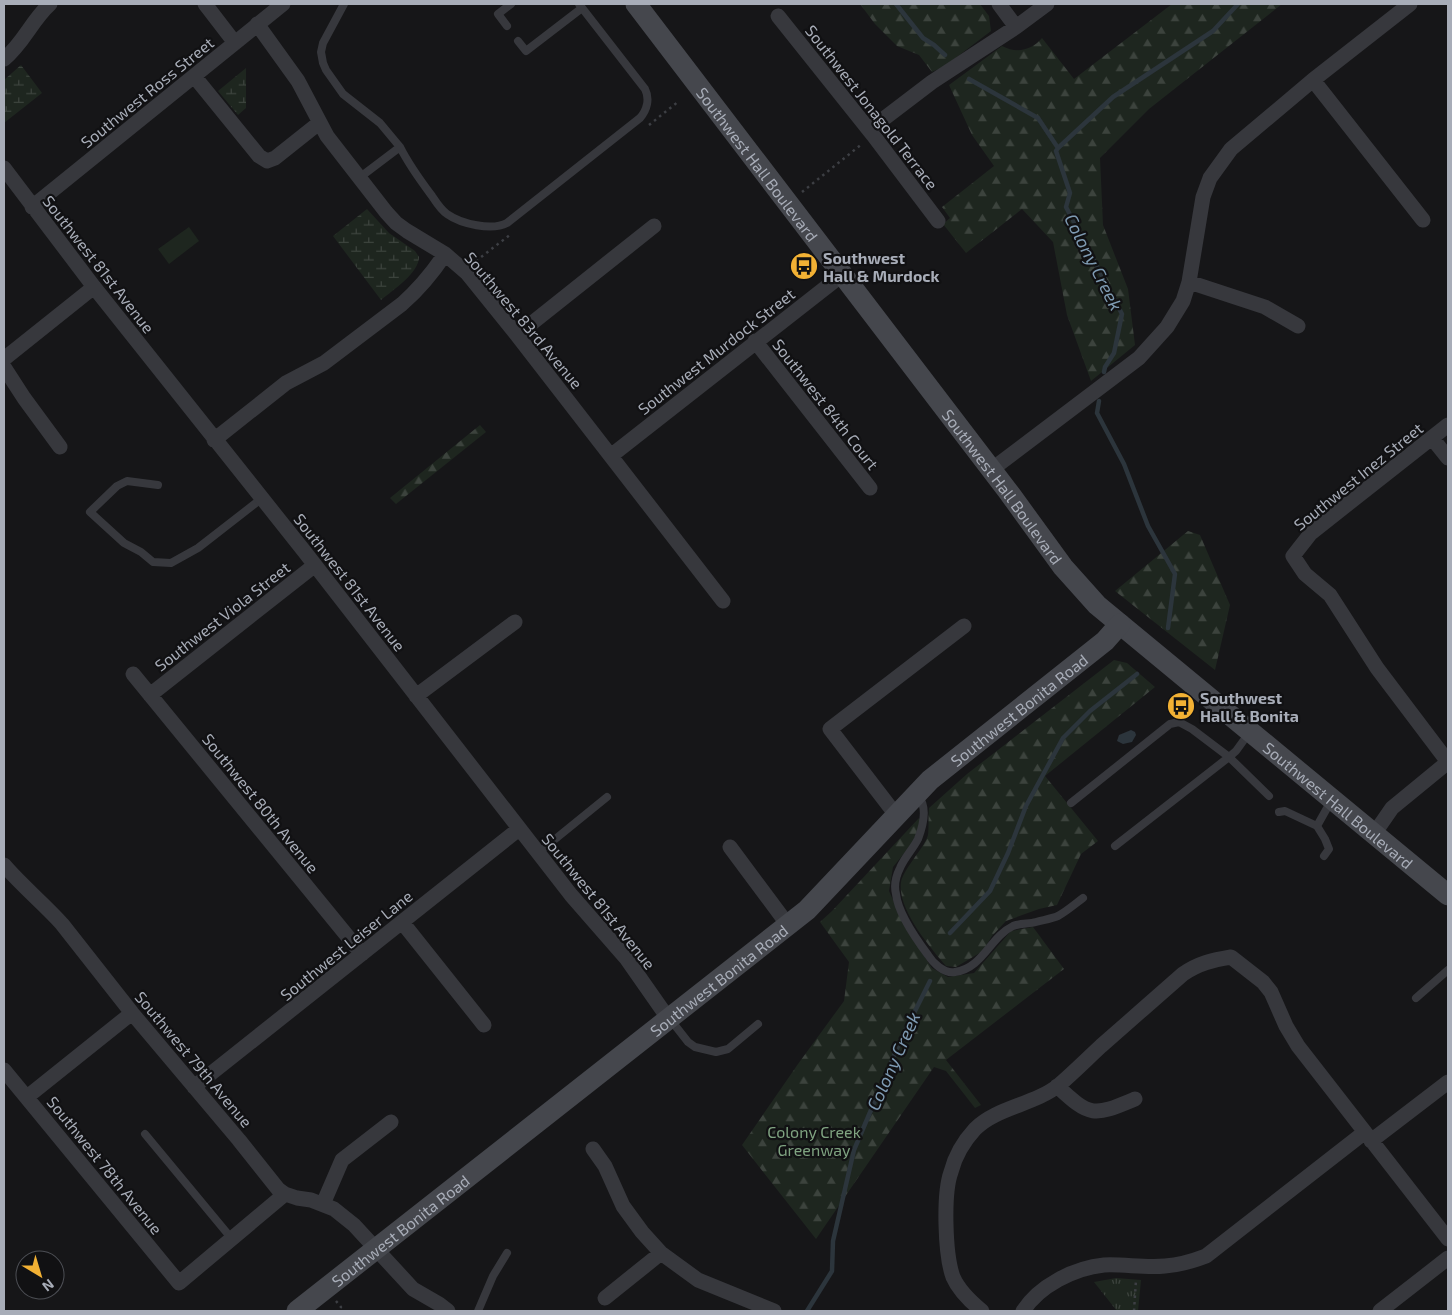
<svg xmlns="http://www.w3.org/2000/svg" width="1452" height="1315" viewBox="0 0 1452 1315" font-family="'Exo 2',sans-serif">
	<defs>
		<pattern id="grass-tufts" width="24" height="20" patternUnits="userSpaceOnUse" patternTransform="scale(1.25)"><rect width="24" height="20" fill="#1e261f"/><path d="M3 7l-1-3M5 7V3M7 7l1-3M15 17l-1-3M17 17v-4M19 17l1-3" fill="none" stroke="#3c433d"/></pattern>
		<pattern id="forest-firs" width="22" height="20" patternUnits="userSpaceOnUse" patternTransform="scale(1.25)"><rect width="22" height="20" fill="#1e261f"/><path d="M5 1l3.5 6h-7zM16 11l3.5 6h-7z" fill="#3c433d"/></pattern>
		<pattern id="wetland-marsh" width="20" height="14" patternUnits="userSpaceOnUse" patternTransform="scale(1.25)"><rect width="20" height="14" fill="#1e261f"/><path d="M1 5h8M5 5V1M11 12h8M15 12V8" fill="none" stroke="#3c433d"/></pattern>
	</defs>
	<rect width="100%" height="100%" fill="#161618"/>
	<!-- grass -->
	<path fill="url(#grass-tufts)" d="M1116 1278 1141 1280 1138 1311H1117L1094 1282Z"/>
	<!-- forest -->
	<path fill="url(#forest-firs)" d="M860 4H980L989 16 991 31 945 66 932 72 919 55 897 46 875 24Z
		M1172 4H1282L1149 109 1100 158 1103 225 1128 289 1135 345 1091 381 1067 315 1053 242 1022 209 966 253 943 224 950 218 942 207 994 166 972 135 949 85 1002 46C1017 54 1032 50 1042 38L1074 79Z
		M480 425 486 432 396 504 390 498Z
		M1188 531 1200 535 1230 605 1215 670 1115 591Z
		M1114 660 1127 663 1155 687 1045 776 1098 841 1081 854 1057 905 1039 909 1006 921 992 936 983 951 956 967 946 966C930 947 897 909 901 882 904 868 925 847 928 835 929 827 928 817 929 808L967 774Z
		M919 818 921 820 914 841 893 867 889 891 906 929 932 968 948 977 974 973 1011 931 1033 927 1064 969 946 1060 981 1105 975 1108 946 1071 934 1067 816 1239 742 1145 798 1064 844 1001 849 962 820 922 832 911Z"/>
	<!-- wetland -->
	<path fill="url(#wetland-marsh)" d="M21 65 42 93 4 123V80Z
		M246 68V108L238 115 218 91Z
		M367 209 389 233 415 251 419 257C419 273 393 290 381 300L333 236Z"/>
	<!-- pitch -->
	<path fill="#1e261f" d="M189 227 199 241 169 264 158 249Z"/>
	<!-- water -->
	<path fill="#2c353c" d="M1131 730 1135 732 1136 735 1132 742 1123 744 1117 741 1119 735Z"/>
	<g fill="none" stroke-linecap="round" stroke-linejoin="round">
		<!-- stream -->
		<path stroke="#2c353c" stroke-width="4.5" d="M896 4 923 38 934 45 945 55
			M969 79 1038 118 1058 148 1056 151 1070 193 1066 207 1122 314 1114 353 1105 367 1104 372
			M1058 148 1113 97 1213 31 1238 4
			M1099 401 1097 413 1124 464 1148 526 1175 574 1168 628
			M950 933 990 891 1008 853 1026 806 1063 738 1090 711 1137 674
			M807 1311 832 1271 833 1241 854 1150 902 1037 930 981"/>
		<!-- path -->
		<path stroke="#3d3f44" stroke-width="2.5" stroke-dasharray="2.5 4" stroke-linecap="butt" d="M649 125 679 101
			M802 192 862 144
			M476 261 511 234
			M1181 706 1186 699
			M336 1301 341 1307 338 1311
			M1134 1311 1136 1280"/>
		<!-- service -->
		<path stroke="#37383d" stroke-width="8" d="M344 4 323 43 321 52 323 63 326 70 343 94 380 123 400 147
			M507 26 498 14 511 4
			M518 41 526 51 582 8
			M359 178 400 147C409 165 420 180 432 196 436 202 441 210 447 214 461 224 492 231 507 223L640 118C647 110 650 99 645 89L579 4
			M158 485 127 481 117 486 90 512 124 543 141 552 153 562 171 563 198 548 261 499
			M918 796C928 807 923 826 918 839 913 849 904 858 900 868 896 876 894 886 896 894 898 913 916 939 928 955 933 963 944 974 955 972 983 968 990 937 1013 926 1020 923 1029 924 1036 922 1043 920 1051 919 1058 916 1067 911 1075 904 1083 898
			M1071 803 1170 724 1179 722 1192 729 1229 757 1236 751 1249 733
			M1279 812 1285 811 1317 826 1331 801
			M1317 826 1325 839 1329 849 1324 856
			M1115 846 1229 757 1269 796
			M538 853 607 797
			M1416 998 1448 970
			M670 1019 688 1042 695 1047 716 1052 728 1049 758 1024
			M145 1134 232 1239
			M478 1311 493 1276 507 1253"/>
		<!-- minor -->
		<path stroke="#37383d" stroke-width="15" d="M205 4 235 43
			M999 4 1016 27
			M778 16 873 135 938 221
			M257 24 298 81 327 136 386 212 396 223 407 231 445 254 467 273 517 335 723 601
			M4 59C23 44 32 20 50 4
			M194 76 259 156 267 161 275 158 319 123
			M1313 80 1423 220
			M869 130 932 82 1016 27 1047 4
			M4 168 94 287 304 551 571 895 626 958 668 1018
			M32 207 283 4
			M1189 282 1265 307 1298 326
			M517 335 654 226
			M755 341 870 488
			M4 359 94 287
			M4 367 24 398 60 447
			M1448 425 1311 533 1293 556 1305 574 1330 595 1377 668 1448 762
			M1432 438 1448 458
			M214 440 286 383 324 363 402 304C419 289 433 272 445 254
			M612 455 843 274
			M991 470 1139 358 1167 327 1183 301 1189 282 1203 197 1210 178 1231 149 1313 80 1410 4
			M133 674 362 954
			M150 695 315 565
			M416 696 515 622
			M896 815 830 729 964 626
			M1374 834 1392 808 1448 762
			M730 847 788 925
			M4 865C22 886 43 903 62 924L132 1013 239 1140 278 1189 285 1194 297 1198 311 1200 334 1209 354 1225 413 1289 439 1304 448 1311
			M402 922 484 1025
			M4 1070 179 1283 285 1194
			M1057 1086C1091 1118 1094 1116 1135 1099
			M194 1087 519 829
			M27 1097 132 1013
			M1371 1141 1448 1082
			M593 1149 605 1166 623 1206 642 1232 661 1253 698 1280 774 1311
			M323 1204 342 1160 391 1122
			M605 1298 661 1253
			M982 1311C971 1302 959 1291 953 1277 945 1255 943 1194 951 1172 955 1156 964 1141 975 1129 997 1107 1034 1105 1059 1085 1073 1073 1087 1059 1101 1046 1128 1022 1156 998 1183 974 1199 963 1213 960 1231 957L1263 982 1271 992 1286 1026 1298 1046 1448 1239
			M1023 1311C1039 1286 1074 1268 1104 1265 1124 1264 1145 1268 1165 1266 1179 1265 1193 1261 1206 1256L1365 1132
			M1380 1311 1448 1258"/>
		<!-- secondary -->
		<g stroke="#45474d" stroke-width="21">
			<path id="s1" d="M636 4 1010 494 1063 567 1097 605 1448 895"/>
			<path id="s2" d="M297 1311 807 910 930 780 1105 641 1120 624"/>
		</g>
	</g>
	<!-- icons -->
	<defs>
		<symbol id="bus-disc" viewBox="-11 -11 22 22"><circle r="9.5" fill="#f2b134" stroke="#111113"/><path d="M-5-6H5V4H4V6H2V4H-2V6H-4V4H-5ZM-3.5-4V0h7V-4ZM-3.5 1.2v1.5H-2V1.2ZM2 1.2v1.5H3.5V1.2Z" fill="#111"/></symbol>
	</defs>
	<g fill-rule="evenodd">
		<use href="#bus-disc" x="788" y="250" width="32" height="32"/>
		<use href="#bus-disc" x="1165" y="690" width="32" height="32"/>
	</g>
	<g text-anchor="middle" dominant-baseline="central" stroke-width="4.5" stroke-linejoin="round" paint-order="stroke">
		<!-- street labels -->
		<g font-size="16" fill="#a8adb8" stroke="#111113">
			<text transform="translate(147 92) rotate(-39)">Southwest Ross Street</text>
			<text transform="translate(872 107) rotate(52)">Southwest Jonagold Terrace</text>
			<text stroke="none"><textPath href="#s1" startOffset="201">Southwest Hall Boulevard</textPath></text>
			<text transform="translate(99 264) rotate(52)">Southwest 81st Avenue</text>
			<text transform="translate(524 320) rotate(50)">Southwest 83rd Avenue</text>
			<text transform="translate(716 351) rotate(-38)">Southwest Murdock Street</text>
			<text transform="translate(826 404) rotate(52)">Southwest 84th Court</text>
			<text transform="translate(1358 476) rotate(-39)">Southwest Inez Street</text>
			<text stroke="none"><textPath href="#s1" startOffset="606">Southwest Hall Boulevard</textPath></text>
			<text transform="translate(350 582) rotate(52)">Southwest 81st Avenue</text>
			<text transform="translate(222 616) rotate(-38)">Southwest Viola Street</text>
			<text stroke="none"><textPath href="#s2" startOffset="941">Southwest Bonita Road</textPath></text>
			<text transform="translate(261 803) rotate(51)">Southwest 80th Avenue</text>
			<text stroke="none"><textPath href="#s1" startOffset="1071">Southwest Hall Boulevard</textPath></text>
			<text transform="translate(599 901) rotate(51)">Southwest 81st Avenue</text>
			<text transform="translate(346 945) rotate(-39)">Southwest Leiser Lane</text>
			<text stroke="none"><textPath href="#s2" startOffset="536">Southwest Bonita Road</textPath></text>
			<text transform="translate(194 1059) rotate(50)">Southwest 79th Avenue</text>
			<text transform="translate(105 1165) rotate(51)">Southwest 78th Avenue</text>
			<text stroke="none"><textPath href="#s2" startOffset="131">Southwest Bonita Road</textPath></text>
		</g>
		<!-- poi labels -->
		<g font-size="16" font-weight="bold" fill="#a8adb8" stroke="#111113" text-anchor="start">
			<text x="823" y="257">Southwest<tspan x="823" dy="18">Hall &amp; Murdock</tspan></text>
			<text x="1200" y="697">Southwest<tspan x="1200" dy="18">Hall &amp; Bonita</tspan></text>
		</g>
		<!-- park labels -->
		<g font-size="16" fill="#7fa381" stroke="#111113">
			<text x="814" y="1131">Colony Creek<tspan x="814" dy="18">Greenway</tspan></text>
		</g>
		<!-- water labels -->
		<g font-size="18" font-style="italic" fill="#7f9bb3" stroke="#111113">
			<text transform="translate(1094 262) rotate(63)">Colony Creek</text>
			<text transform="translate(893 1061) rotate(-66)">Colony Creek</text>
		</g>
	</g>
	<!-- border -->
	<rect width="1452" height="1315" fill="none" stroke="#a8adb8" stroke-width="10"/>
	<!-- north arrow -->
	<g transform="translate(40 1275) rotate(142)"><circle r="24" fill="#111113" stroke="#4d4f55"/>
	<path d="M0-4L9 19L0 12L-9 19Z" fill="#f2b134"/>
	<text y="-8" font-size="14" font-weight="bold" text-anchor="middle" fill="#a8adb8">N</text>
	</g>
</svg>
